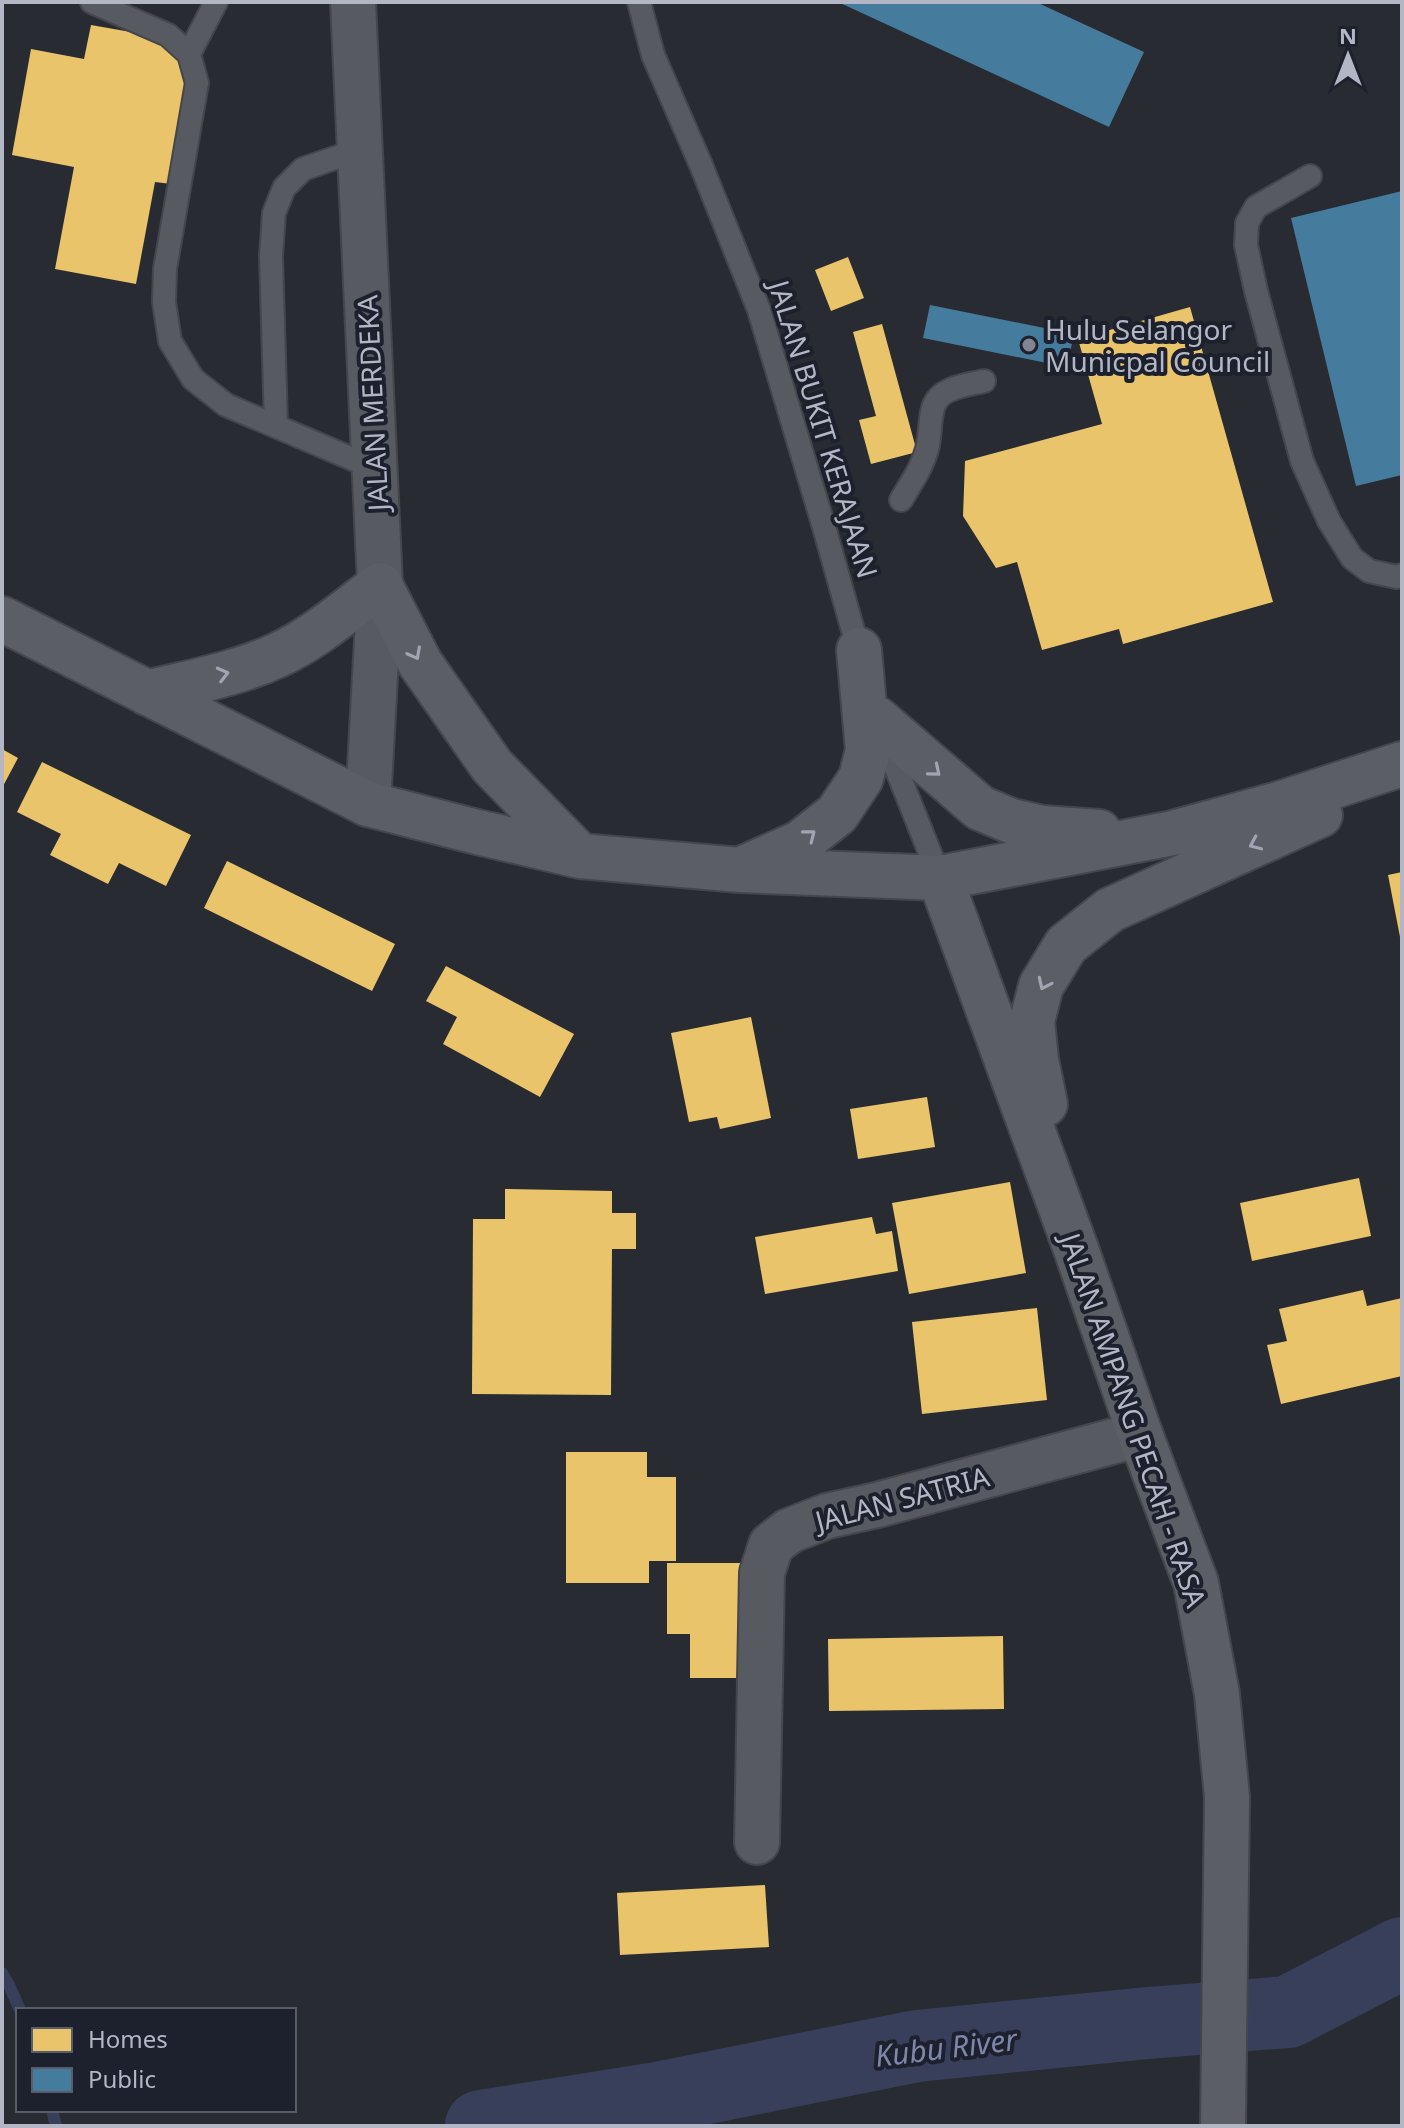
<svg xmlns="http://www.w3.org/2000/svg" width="1404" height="2128" viewBox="0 0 1404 2128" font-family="'Noto Sans',sans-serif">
	<rect width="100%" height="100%" fill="#292b33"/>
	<!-- homes -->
	<path fill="#e9c46a" d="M91 25 165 38 164 47 187 51 182 77 191 78 171 184 155 182 136 284 55 269 74 167 12 155 31 49 84 59Z
		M848 257 864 298 831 311 815 270Z
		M1190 307 1273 602 1123 644 1119 629 1042 650 1017 562 996 568 963 516 965 461 1102 424 1078 339Z
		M882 324 917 452 871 464 859 420 876 416 853 332Z
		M2 749 18 758 2 788Z
		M42 762 191 835 166 886 119 863 108 884 50 855 61 834 17 812Z
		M227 861 395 944 372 991 204 908Z
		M1402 872V942H1401L1388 875Z
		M446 966 574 1034 540 1097 443 1044 457 1017 426 1001Z
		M751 1017 771 1118 720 1129 717 1117 689 1122 671 1033Z
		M927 1097 935 1147 858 1159 850 1109Z
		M1359 1178 1371 1236 1252 1261 1240 1203Z
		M1010 1182 1026 1273 909 1294 892 1203Z
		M505 1189 612 1191V1213H636V1249H612L611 1395 472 1394 473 1219H505Z
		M872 1217 876 1234 892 1231 898 1271 765 1294 755 1237Z
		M1363 1290 1367 1306 1402 1298V1376L1281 1404 1267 1345 1287 1341 1279 1309Z
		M1037 1308 1047 1400 922 1414 912 1322Z
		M566 1452H647V1477H676V1561H649V1583H566Z
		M667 1563H746V1678H690V1634H667Z
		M1003 1636 1004 1709 829 1711 828 1639Z
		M765 1885 769 1947 620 1955 617 1893Z"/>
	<!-- public -->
	<path fill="#457b9d" d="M838 2H1036L1144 52 1109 127Z
		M1402 191V475L1356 486 1291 218Z
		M930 305 1074 334 1067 367 923 338Z"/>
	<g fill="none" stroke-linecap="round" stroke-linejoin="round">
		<!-- stream -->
		<path stroke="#383f5a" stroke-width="12" d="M2 1973 9 1985 20 2010
			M52 2110 56 2126"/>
		<!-- river -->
		<path stroke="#383f5a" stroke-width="72" d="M481 2126 657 2098 917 2046 1148 2023 1288 2012 1402 1953"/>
		<defs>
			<path id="service" d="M92 2 168 35 189 54 197 83 165 269 164 302 170 341 193 379 226 405 376 469
				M639 2 653 55 701 165 759 310 824 527 861 659
				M189 54 216 2
				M1310 176 1256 207 1247 223 1246 245 1256 291 1302 461 1329 521 1352 558 1369 571 1397 577 1402 575
				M276 426 271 256 274 213 284 188 303 169 361 149
				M901 500C911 483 922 468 927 449 931 435 929 418 934 405 941 387 968 385 984 381
				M884 738 940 878"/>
			<path id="minor" d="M757 1842 762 1573 771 1545 789 1531 827 1516 877 1505 1140 1434"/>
			<path id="tertiary" d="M353 2 380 585 368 804"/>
			<path id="secondary" d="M2 619 368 804 477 832 580 856 740 870 940 878 1173 833 1279 804 1402 764
				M147 693C191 682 237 674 278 655 315 638 348 609 380 585L420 663 492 766 580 856
				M877 719 980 808 1011 821 1042 828 1099 832
				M746 867 800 843 837 814 861 778 868 750 859 650
				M940 878 1076 1249 1140 1434 1196 1583 1217 1694 1227 1797 1223 2126
				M1045 1104 1036 1060 1032 1021 1041 986 1066 945 1110 910 1320 815"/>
		</defs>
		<!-- service casing -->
		<use href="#service" stroke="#44464c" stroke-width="26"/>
		<!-- minor casing -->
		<use href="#minor" stroke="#44464c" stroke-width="48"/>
		<!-- tertiary casing -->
		<use href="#tertiary" stroke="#44464c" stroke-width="48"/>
		<!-- secondary casing -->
		<use href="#secondary" stroke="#44464c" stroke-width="48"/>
		<!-- service -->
		<use href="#service" stroke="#585a62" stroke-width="22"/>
		<!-- minor -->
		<use href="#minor" stroke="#585a62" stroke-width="44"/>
		<!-- tertiary -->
		<use href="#tertiary" stroke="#585a62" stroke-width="44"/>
		<!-- secondary -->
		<use href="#secondary" stroke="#5c5e66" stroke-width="44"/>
	</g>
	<!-- one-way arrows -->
	<defs><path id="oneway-chevron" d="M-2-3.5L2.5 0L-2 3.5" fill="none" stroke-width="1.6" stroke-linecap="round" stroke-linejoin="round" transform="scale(2)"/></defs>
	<g stroke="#a1a4b2">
		<use href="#oneway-chevron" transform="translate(415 654) rotate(62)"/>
		<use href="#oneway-chevron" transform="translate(223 674) rotate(-14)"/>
		<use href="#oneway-chevron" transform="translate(935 771) rotate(40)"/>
		<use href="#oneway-chevron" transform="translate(810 835) rotate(-38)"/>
		<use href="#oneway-chevron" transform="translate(1255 844) rotate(156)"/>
		<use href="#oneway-chevron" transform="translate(1044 984) rotate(115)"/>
	</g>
	<!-- markers -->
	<circle fill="#828592" stroke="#1d202d" stroke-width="3" cx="1029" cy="345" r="8"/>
	<g text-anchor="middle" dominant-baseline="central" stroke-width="8" stroke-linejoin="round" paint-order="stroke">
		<!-- poi labels -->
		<g font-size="28" fill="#b2b6c5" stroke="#1d202d" text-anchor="start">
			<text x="1045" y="329">Hulu Selangor<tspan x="1045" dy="32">Municpal Council</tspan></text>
		</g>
		<!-- street labels -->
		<g font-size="28" fill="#b2b6c5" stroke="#1d202d">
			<text transform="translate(372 403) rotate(-93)">JALAN MERDEKA</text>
			<text transform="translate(824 429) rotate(73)">JALAN BUKIT KERAJAAN</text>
			<text transform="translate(1134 1420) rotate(71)">JALAN AMPANG PECAH - RASA</text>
			<text transform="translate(902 1498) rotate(-15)">JALAN SATRIA</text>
		</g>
		<!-- water labels -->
		<g font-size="30" font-style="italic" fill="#7c87aa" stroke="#1d202d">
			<text transform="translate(946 2047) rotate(-7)">Kubu River</text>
		</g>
	</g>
	<!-- border -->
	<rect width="1404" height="2128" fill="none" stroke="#b2b6c5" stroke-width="8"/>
	<!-- legend -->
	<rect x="16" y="2008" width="280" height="104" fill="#1d202d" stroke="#595c6a" stroke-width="2"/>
	<rect x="32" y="2028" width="40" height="24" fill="#e9c46a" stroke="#595c6a" stroke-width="2"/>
	<text x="88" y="2048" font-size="24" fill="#b2b6c5">Homes</text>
	<rect x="32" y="2068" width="40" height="24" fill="#457b9d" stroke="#595c6a" stroke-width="2"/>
	<text x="88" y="2088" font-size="24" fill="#b2b6c5">Public</text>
	<!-- north arrow -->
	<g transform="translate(1348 56)" stroke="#1d202d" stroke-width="6" paint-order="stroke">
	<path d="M0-6L14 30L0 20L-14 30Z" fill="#b2b6c5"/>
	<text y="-12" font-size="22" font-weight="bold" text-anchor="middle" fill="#b2b6c5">N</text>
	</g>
</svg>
